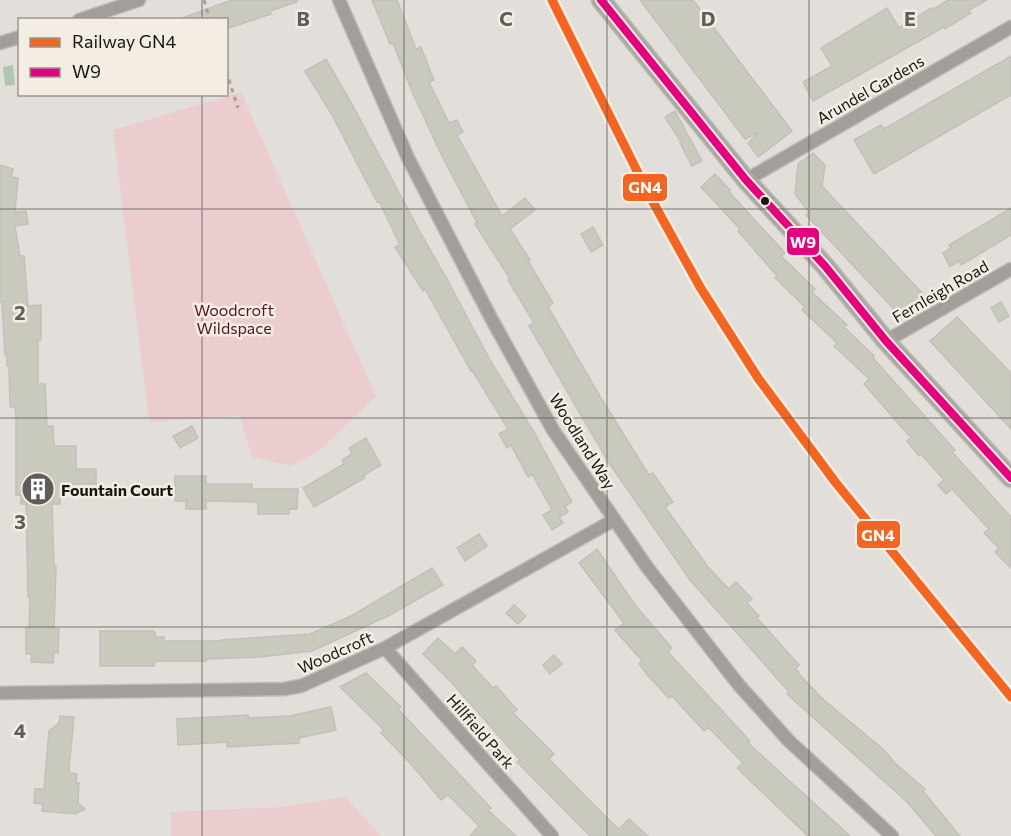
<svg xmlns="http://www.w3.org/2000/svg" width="1011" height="836" viewBox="0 0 1011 836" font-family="Commissioner,sans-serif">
	<rect width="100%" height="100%" fill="#e2dfda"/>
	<!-- green -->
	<path fill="#eccdcf" d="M241 92 376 396 318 452 291 466 252 457 240 416 149 422 113 130Z
		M345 797 381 836H171V812L280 807Z"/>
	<!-- water -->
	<path fill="#aec7af" d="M13 65 15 85 5 86 3 67Z"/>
	<!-- building -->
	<path fill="#c9c9be" stroke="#c2c0bc" stroke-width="1.5" d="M232 0H297V2L270 11 271 14 226 29V20H182V18Z
		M372 0H397L416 49 421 47 434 80 429 82 449 123 457 120 463 132 457 135 502 216 525 198 535 210 510 229 530 260 528 261 553 303 548 307 601 398 649 475 653 473 673 502 665 507 678 525 708 567 729 589 736 582 752 599 747 603 759 616 757 618 799 665 795 669 799 672 798 673 824 700 884 750 895 763 925 789 923 791 960 836H936L906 801 787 694 789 692 690 580 609 463 529 326 534 323 508 280 510 279 475 224 477 223 440 152 413 94 393 43 390 44Z
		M640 0H693L792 131 758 157 748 143 759 132 745 139Z
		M948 0H987L969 10 971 13 945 29 944 27 813 101 803 82 832 66 821 48 887 8 899 28 931 8 932 10Z
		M1011 56V95L874 174 854 140 881 125 884 129Z
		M326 59 352 104 420 232 447 279 490 360 534 432 572 502 565 506 568 512 559 517 563 523 552 530 543 515 552 510 532 474 528 477 511 445 507 448 499 434 508 429 472 370 471 371 425 289 423 291 395 247 400 245 379 201 377 202 332 115 305 71Z
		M675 111 702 161 692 166 680 143 681 142 665 117Z
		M813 153 825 165 822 186 925 296 902 318 806 215 809 212 795 194 798 164Z
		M0 165 13 169 11 177 18 178 15 212 26 211 28 224 15 226 20 256H24L28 306 41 305V340H38V384H45L47 426H53L54 446H76V469H96V484H60V504H52L54 566H56L54 629H59L58 653H54L53 663 31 662 32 654H26V628H29L30 597H28L26 504H21V495H16V416L15 407H10L9 366H7V355H5L2 302H0Z
		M715 174 730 190 729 192 785 253 781 256 815 289 812 292 847 325 844 327 874 356 873 358 955 450 952 452 1011 517V568L995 552 999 548 984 533 989 529 952 489 946 494 938 485 944 480 921 454 919 456 907 441 911 438 864 384 869 379 834 346 837 343 802 310 805 307 775 278 777 276 738 231 740 229 701 187Z
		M1011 208V235L961 265 959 261 950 267 943 253 951 248 949 245Z
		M593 227 603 245 591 252 581 234Z
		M1001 302 1009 316 999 322 991 308Z
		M957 317 1011 373V429L930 341Z
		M192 426 198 438 180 448 173 436Z
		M366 438 381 465 364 475 365 478 314 507 303 488 344 464 342 460 352 454 349 448Z
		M175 476H206V484H252V489H298L297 509H289V514H258V502L206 501V509H186V501H175Z
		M479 534 487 546 465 561 457 548Z
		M597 549 635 605 672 648 668 652 750 741 748 743 850 836H808L737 768 743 763 708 727 704 731 672 696 669 698 649 677 639 664 642 661 615 630 624 623 579 563Z
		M432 568 443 585 388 616 312 651 260 657 206 659V661H155L154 666H100V631H154L156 637H164V641H221V640L310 634 351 616Z
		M514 605 526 616 518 624 506 613Z
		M438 638 455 654 462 647 476 661 472 665 493 688 496 686 517 710 513 713 554 754 549 759 606 817 619 829 629 819 648 836H590L517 762 520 760 453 684 423 654Z
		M554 655 562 664 550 674 543 665Z
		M366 673 401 707 398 709 491 808 488 810 516 836H470L479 826 448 795 441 800 411 764 381 733 384 730 340 687Z
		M331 707 336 730 299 738V743L227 747V742L178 745 177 719 248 715V718L290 716Z
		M60 716 74 717 69 768 70 773 77 774 76 783H79L78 803 85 809 75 814 42 811 43 804 34 803 35 789H44L49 731 59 723Z"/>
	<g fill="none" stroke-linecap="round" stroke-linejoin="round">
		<defs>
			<path id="street" d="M339 0 408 158 491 318 553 430 647 567 738 684 789 741 892 836
				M79 20 139 0
				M0 43 20 37
				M746 180 1011 27
				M886 341 1011 269
				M385 648 552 836
				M0 693 284 689 301 686 385 648 614 520"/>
			<path id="secondary" d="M601 0 746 180 825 266 886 341 1011 478"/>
		</defs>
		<!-- street casing -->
		<use href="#street" stroke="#bdbbb7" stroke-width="15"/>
		<!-- secondary casing -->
		<use href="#secondary" stroke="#bdbbb7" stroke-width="21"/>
		<!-- path -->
		<path stroke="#a6a29e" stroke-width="3" stroke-dasharray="4.5 4.5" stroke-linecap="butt" d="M204 0 210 20
			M226 71 238 108"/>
		<!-- street -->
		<use href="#street" stroke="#a49e9a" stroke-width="12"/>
		<!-- secondary -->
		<use href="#secondary" stroke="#aca7a3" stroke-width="18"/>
		<defs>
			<path id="bus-1" d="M601 0 746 180 825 266 886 341 1011 478"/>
		</defs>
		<!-- bus-1 casing -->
		<use href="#bus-1" stroke="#f3ede4" stroke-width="12"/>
		<!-- bus-1 -->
		<use href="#bus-1" stroke="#e5007d" stroke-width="8"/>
		<defs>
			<path id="rail-1" d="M552 0 648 193 700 287 758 378 836 483 1011 697"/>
		</defs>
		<!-- rail-1 casing -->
		<use href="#rail-1" stroke="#f3ede4" stroke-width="14"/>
		<!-- rail-1 -->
		<use href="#rail-1" stroke="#f26522" stroke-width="9"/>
	</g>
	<!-- grid -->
	<path fill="none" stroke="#5f5c59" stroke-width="1.5" stroke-opacity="0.55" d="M202 0V20M404 0V836M607 0V836M809 0V836M202 94V836M0 209H1011M0 418H1011M0 627H1011"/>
	<!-- icons -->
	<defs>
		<symbol id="building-disc" viewBox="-11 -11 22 22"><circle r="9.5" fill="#5f5c59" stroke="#f3ede4"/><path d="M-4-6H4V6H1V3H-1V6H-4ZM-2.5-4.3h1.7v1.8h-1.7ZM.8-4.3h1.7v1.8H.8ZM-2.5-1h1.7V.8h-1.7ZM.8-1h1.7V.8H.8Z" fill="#fff"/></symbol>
	</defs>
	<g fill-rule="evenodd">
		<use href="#building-disc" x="19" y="470" width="38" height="38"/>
	</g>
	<!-- markers -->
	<circle fill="#181613" stroke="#f3ede4" stroke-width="2" cx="765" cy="201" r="5"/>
	<g text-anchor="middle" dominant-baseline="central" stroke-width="5" stroke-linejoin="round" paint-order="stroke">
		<!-- street labels -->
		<g font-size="16" fill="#181613" stroke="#f3ede4">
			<text transform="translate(870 89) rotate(-30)">Arundel Gardens</text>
			<text transform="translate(940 291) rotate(-30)">Fernleigh Road</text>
			<text transform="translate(583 441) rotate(58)">Woodland Way</text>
			<text transform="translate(335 652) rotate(-24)">Woodcroft</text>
			<text transform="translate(481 731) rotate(49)">Hillfield Park</text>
		</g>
		<!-- park labels -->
		<g font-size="16" fill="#541625" stroke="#f3ede4">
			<text x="234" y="309">Woodcroft<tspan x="234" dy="18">Wildspace</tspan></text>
		</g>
		<!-- poi labels -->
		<g font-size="16" font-weight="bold" fill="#181613" stroke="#f3ede4" text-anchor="start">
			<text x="61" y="489">Fountain Court</text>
		</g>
	</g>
	<g font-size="20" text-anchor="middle" font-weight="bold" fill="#5f5c59" stroke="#f3ede4" stroke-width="5" stroke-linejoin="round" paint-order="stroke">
		<text x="303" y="26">B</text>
		<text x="506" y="26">C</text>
		<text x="708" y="26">D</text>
		<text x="910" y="26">E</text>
		<text x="20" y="320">2</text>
		<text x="20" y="529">3</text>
		<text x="20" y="738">4</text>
	</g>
	<g stroke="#f3ede4" stroke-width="2">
		<rect x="622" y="173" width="46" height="29" rx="6" fill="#f26522"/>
		<rect x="786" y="227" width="34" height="29" rx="6" fill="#e5007d"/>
		<rect x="856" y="520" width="45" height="29" rx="6" fill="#f26522"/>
	</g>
	<g font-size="16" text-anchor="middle" font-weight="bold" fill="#fff">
		<text x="645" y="193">GN4</text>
		<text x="803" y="248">W9</text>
		<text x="878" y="541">GN4</text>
	</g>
	<!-- legend -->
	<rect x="18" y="18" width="210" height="78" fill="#f3ede4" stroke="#9b9790" stroke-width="1.5"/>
	<rect x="30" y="38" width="30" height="9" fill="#f26522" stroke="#9b9790" stroke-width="1.5"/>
	<text x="72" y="48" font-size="18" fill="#181613">Railway GN4</text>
	<rect x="30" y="68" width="30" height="9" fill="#e5007d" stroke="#9b9790" stroke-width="1.5"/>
	<text x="72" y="78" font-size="18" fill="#181613">W9</text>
</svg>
